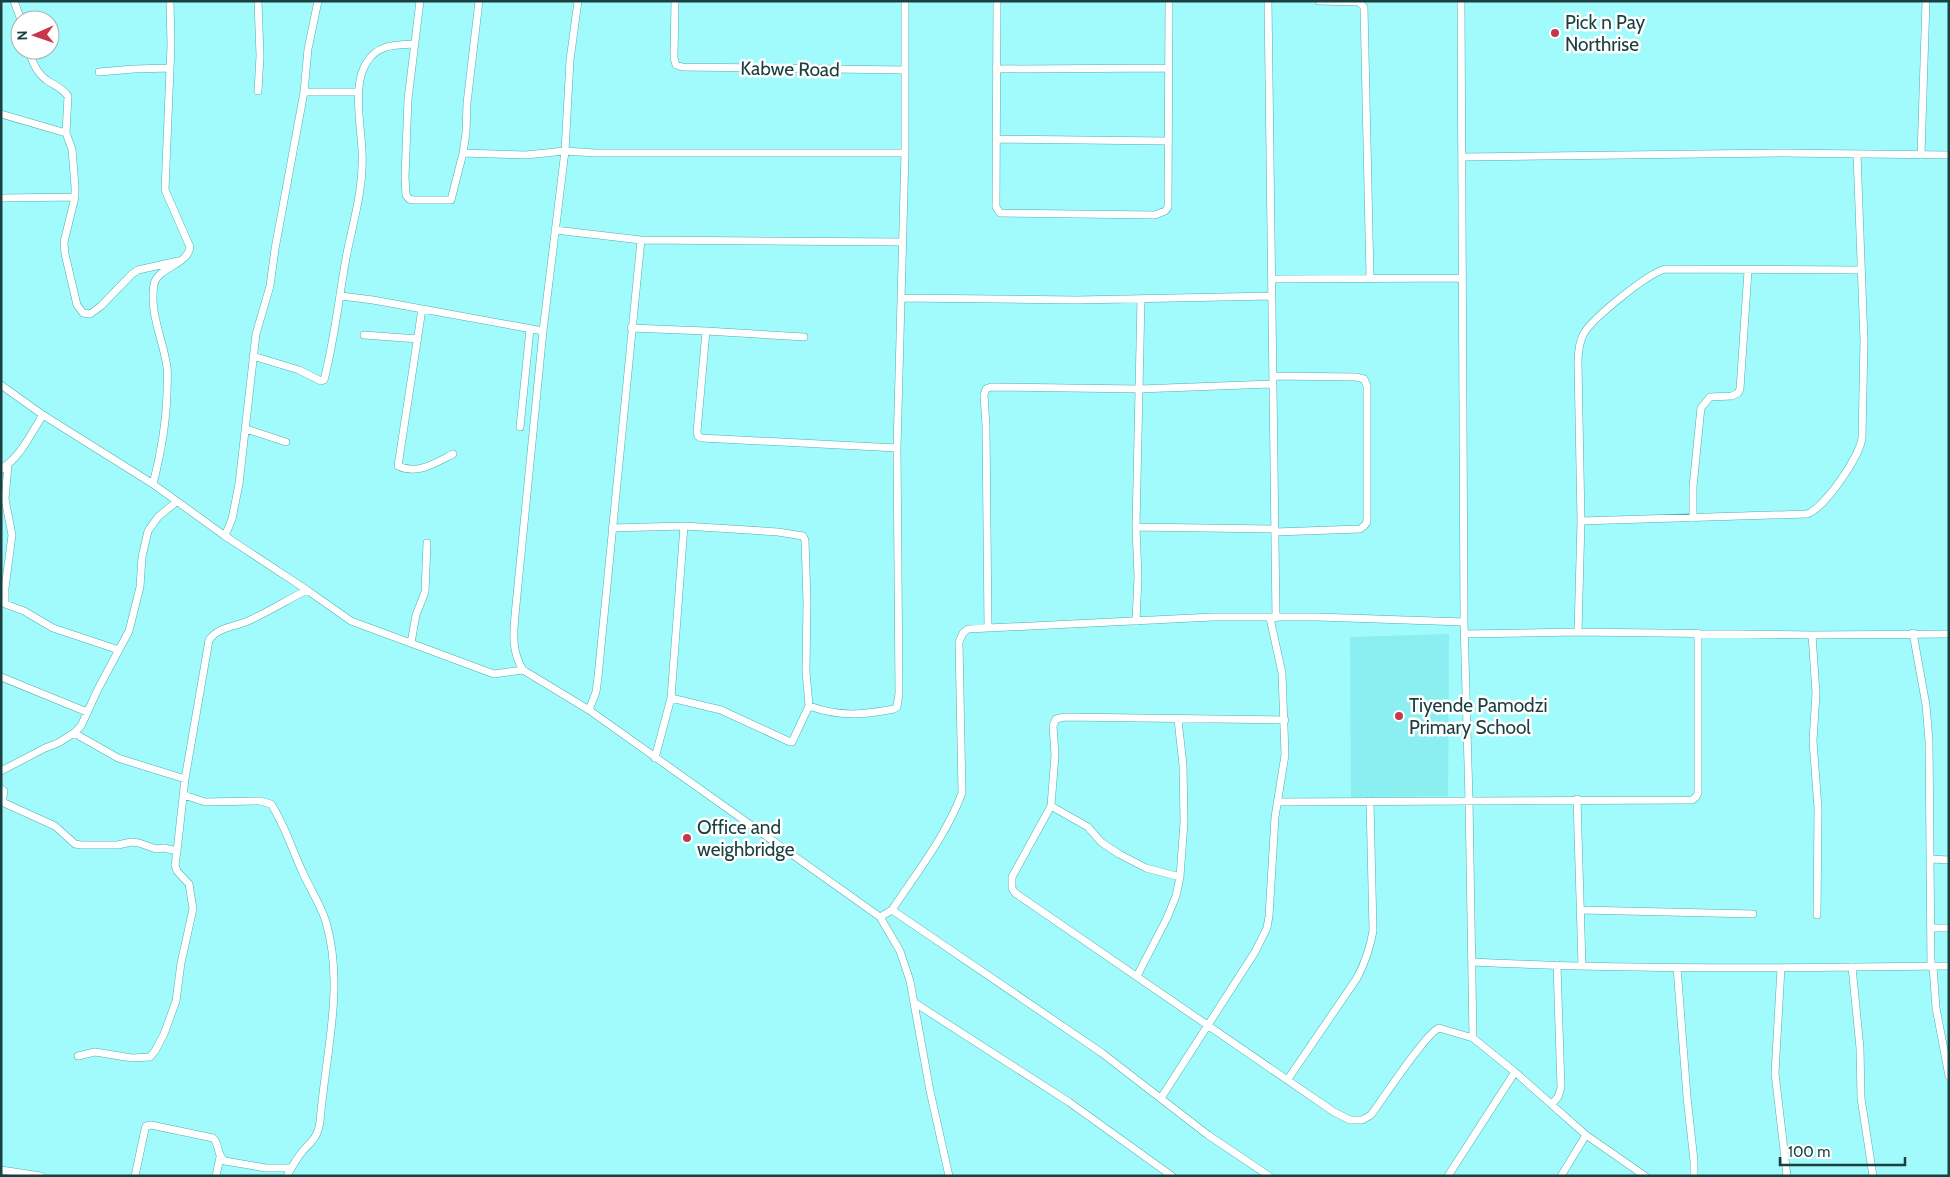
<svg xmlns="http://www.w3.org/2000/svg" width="1950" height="1177" font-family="Cabin,sans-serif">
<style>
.built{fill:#8beff1}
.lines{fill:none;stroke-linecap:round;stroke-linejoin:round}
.street-casing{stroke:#54aeaf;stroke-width:8}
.street{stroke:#fff;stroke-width:7}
.poi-dot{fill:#c7364c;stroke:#fff;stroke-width:2}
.labels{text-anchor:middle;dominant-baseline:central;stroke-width:5;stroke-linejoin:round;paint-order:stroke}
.poi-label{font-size:19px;fill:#1a4040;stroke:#fff;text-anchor:start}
.street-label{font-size:19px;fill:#1a4040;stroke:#fff}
</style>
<rect width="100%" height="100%" fill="#a1fafb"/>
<path class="built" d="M1449,634L1448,796L1351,797L1350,637Z"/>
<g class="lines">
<g class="street-casing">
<path id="street" d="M14,1L21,20
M420,1L408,99L405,177L406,195L409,199L413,200H451L463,153L466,133L467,103L479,1
M578,1L570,60L565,151L543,331L516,605C514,628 510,649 523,670L589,710L880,917L900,951L910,981L930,1091L949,1176
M675,1L674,58L676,65L682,67L904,70
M997,1L996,207L1000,213L1155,215L1165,211L1168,207L1169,1
M1268,1L1276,618
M1319,1L1359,2L1364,7L1370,278
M1461,1L1464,622L1469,800L1473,1038
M29,50C32,62 37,74 48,81C56,86 62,88 68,96L66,133L72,149L75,187V197L64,242L65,254L77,305L83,313L90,314L101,306L132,274L138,270L178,261
M996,69L1169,68
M99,72L134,69L170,68
M258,91L260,56L258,1
M304,92H358
M1,114L66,133
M998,139L1167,141
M463,153L526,155L565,151L595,153H905
M1921,155L1926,1
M1462,157L1783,153L1949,155
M1,198L75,197
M555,230L641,240L902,242
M1272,279L1461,278
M341,296L373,300L543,331
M901,298L1077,300L1272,296
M422,309L398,466C418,475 435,463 453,454
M631,328L706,331L697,432L698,436L701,438L897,448
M706,331L804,337
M364,335L418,339
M253,356L299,370L321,381L324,380C335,338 339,295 347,253C354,219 364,186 362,151C361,126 352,83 367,62C378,44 396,45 414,44
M1273,376L1356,377L1364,379L1367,386V522L1364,526L1360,529L1275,532
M1,385L43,415L153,484L225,536L307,590L351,621L494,674L523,670
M520,427L530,329
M246,429L286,442
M8,465L5,499L12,535L5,588V604L24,611L53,628L119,650
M1,469C21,457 31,433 43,415
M153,484C161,453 166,426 167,394C167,385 168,375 167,367C163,339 149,313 154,284C158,267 188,265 190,247L165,190L171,45L170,1
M1693,518V487L1700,417L1701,408L1710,397L1732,396L1738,393L1740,389L1748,271
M1581,521L1807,514C1824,509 1860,456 1862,438L1864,341L1857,154
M1136,527L1275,529
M612,528L684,526L778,532L803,536L805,540L807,602L806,671L809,706L792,742L788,741L721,710L671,698
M225,536L232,519L239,484L256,334L270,286L275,249L304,92L308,49L318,1
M1136,621L1138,577L1136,527L1141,299
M988,628L986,426L984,395L986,389L991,387L1139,389L1273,384
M1578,632L1581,521L1578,363C1578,353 1579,342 1584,333C1594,317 1647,274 1665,269L1860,270
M1913,633L1926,705L1929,741L1931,967
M1464,634L1578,632L1812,635L1949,634
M1812,635L1816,693L1813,741L1818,808L1817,915
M411,643L416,615L425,592L427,543
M1,677L87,712
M809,706C840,717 863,715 894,709L897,707L899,693L897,448L905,153V1
M589,710L596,692L598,677L641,240
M1285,720L1065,717L1056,719L1053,726L1055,755L1051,806L1012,877V888L1015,893L1334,1112L1350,1120H1362L1371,1115C1382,1100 1426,1033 1439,1028L1473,1038L1515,1072L1448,1176
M74,733L118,758L185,779
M655,758L671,698L684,526
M1,771L45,748L58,743L74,733L81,726L98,689L129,631L140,587L142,557L148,531L158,517L176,502
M1,789L4,791L2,802L55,826L75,844L81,845H118L131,842L139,843L156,849L164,848L177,851L185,779L209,640C218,627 234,627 248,621C268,612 287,600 307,590
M184,795L205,802L260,801L271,804C285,825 292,850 303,873C310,889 321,905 326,922C345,987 325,1056 320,1122C317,1139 312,1140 302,1152C296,1159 292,1167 287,1176
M1577,799L1582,966
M1277,802L1692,800L1696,797L1698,793V633
M1051,806L1088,827L1101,842L1119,854L1146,868L1180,877
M1931,859L1949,860
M892,910L1102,1053L1208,1135L1269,1176
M1581,910L1753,914
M880,917L892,910C917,872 946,836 962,793L959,642L963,633L968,629L1213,617H1318L1464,622
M1932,928H1949
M1472,962C1631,970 1790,968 1949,966
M1677,967L1687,1097L1694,1161V1176
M1852,967L1860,1048L1861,1098L1873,1176
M1933,967L1936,1008L1949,1076
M1781,968L1775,1073L1787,1176
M1137,976L1167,918L1176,896L1180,877L1184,822L1183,765L1178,720
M915,1003L1069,1102L1172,1176
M78,1056L95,1052L132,1058L150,1057L155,1051L164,1034L176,1001L181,963L193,909L189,884L177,871L175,865L177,851
M1515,1072L1586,1135L1645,1176
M1288,1079L1357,978C1365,963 1370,948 1373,931L1370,801
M1161,1098L1255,952L1267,928L1269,916L1275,817L1285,755L1282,673L1270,618
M1552,1104L1558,1097L1561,1088L1557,965
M1,1170L41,1176
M135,1176L145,1129L146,1126L151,1125L213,1138C220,1144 216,1155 225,1161L266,1168H291
M216,1176L220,1157
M1561,1176L1586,1135"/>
</g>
<use href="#street" class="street"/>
</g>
<g class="poi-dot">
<circle cx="1555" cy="33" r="5"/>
<circle cx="1399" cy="716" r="5"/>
<circle cx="687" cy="838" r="5"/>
</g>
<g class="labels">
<g class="poi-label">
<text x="1565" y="22">Pick n Pay<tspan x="1565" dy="22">Northrise</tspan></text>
<text x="1409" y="705">Tiyende Pamodzi<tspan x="1409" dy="22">Primary School</tspan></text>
<text x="697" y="827">Office and<tspan x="697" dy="22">weighbridge</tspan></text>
</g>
<g class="street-label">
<text transform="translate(790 69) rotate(1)">Kabwe Road</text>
</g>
</g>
<rect width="1950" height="1177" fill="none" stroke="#1a4040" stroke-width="5"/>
<g transform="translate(35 35) rotate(268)"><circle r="24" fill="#ffffff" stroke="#a3b3b3"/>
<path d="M0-4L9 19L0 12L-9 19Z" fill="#c7364c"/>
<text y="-8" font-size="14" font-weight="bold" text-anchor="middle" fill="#1a4040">N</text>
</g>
<path d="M1780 1157v8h125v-8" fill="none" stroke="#1a4040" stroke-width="2.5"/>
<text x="1788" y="1157" font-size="15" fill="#1a4040" stroke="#ffffff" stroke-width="4" paint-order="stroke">100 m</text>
</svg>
